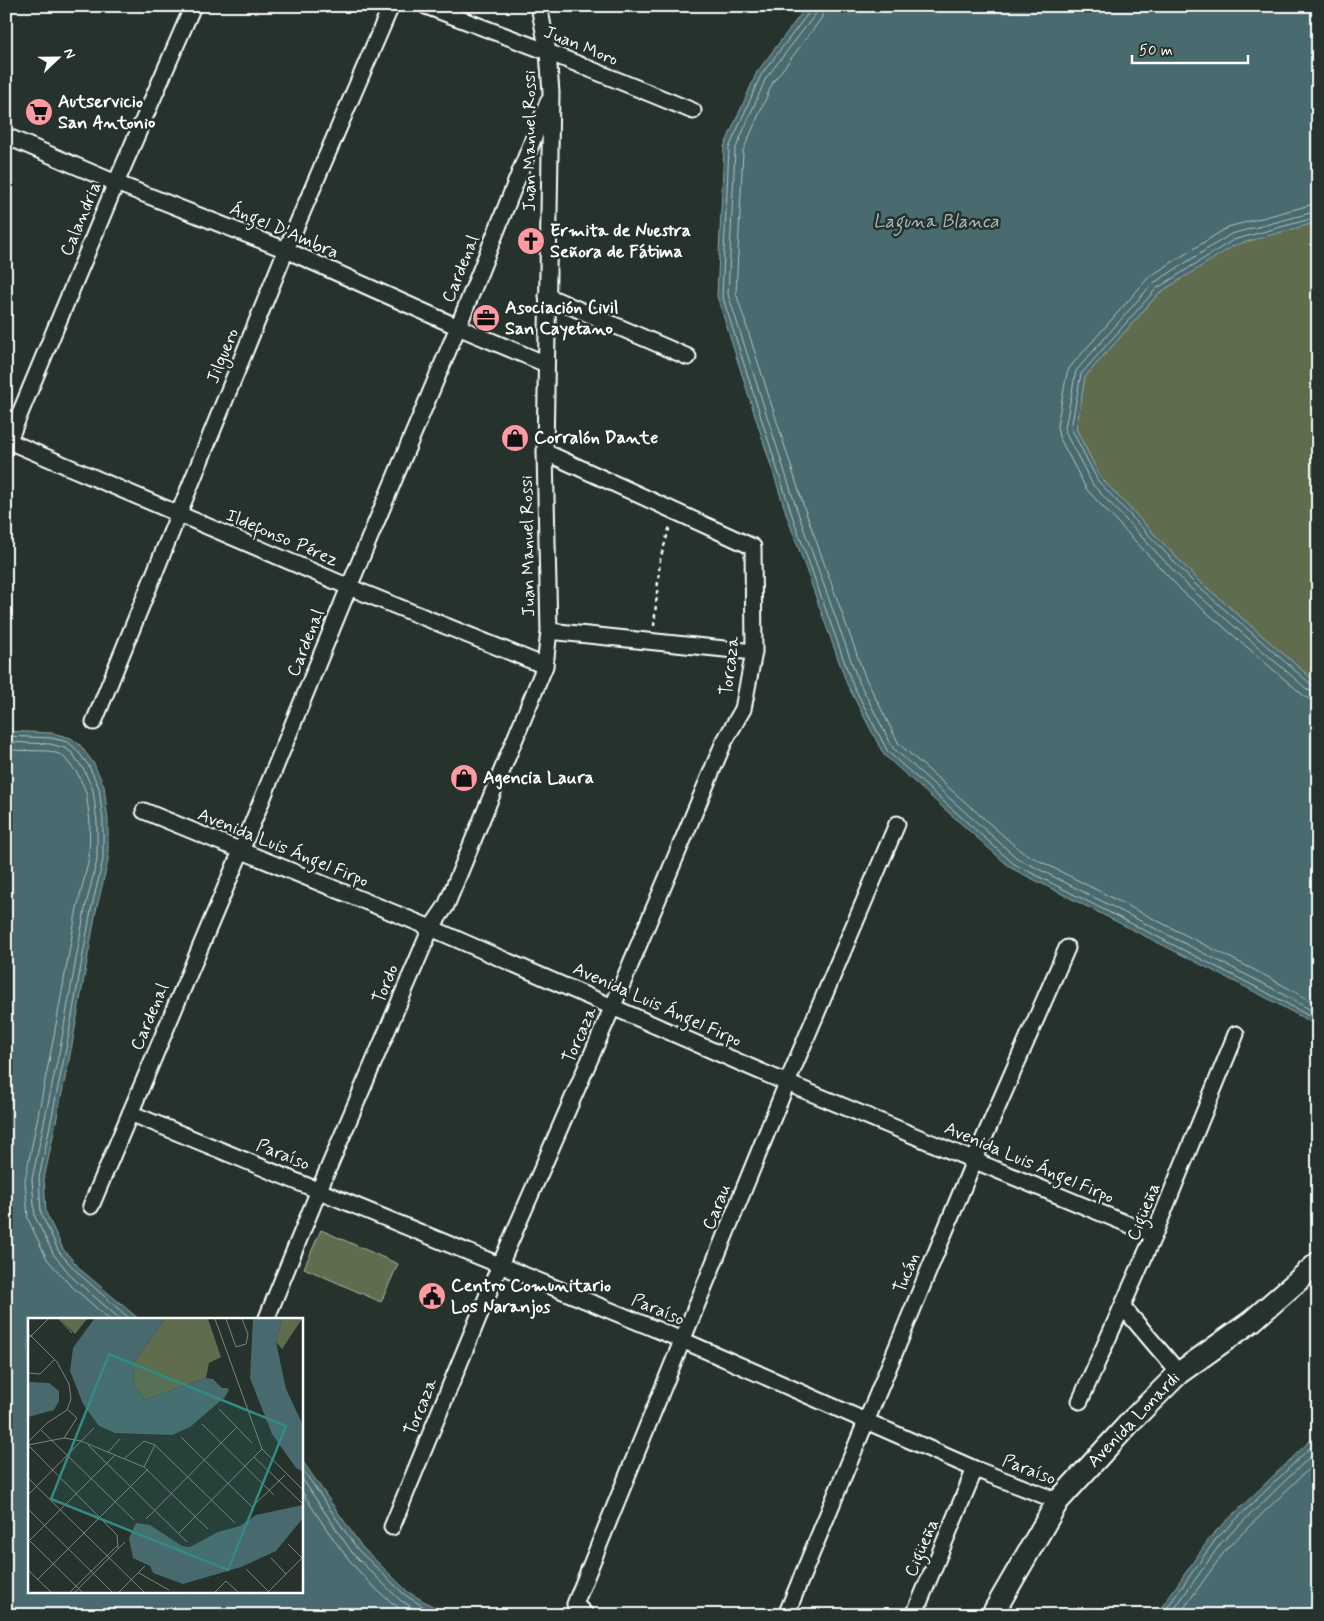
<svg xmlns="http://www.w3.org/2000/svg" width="1324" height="1621" font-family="Mynerve,sans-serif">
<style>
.green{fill:#5f6c4e;stroke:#afb6a6}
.water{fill:#486a6e;stroke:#91a6a8}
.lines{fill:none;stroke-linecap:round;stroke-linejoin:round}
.shore{stroke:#b6c3c5;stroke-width:1}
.street-casing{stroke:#fff;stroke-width:19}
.secondary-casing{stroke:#fff;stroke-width:25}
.path{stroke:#fff;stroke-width:2.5;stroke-dasharray:4 4;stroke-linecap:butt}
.street{stroke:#26332d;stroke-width:15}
.secondary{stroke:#26332d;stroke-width:21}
.labels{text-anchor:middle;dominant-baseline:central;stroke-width:5;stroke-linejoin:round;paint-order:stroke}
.street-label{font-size:18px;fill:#fff;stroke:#26332d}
.poi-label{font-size:18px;font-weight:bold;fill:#fff;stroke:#26332d;text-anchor:start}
.water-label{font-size:19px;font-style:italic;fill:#adbcbe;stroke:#26332d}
.inset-road{fill:none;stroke:#7d8581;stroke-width:1}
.view{fill:#338b84;fill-opacity:0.15;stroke:#338b84;stroke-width:2.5}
.inset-edge{fill:none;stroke:#fff;stroke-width:2.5}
</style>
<rect width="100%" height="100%" fill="#26332d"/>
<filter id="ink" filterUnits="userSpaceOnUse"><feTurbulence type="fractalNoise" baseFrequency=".02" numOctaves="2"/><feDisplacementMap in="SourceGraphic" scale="10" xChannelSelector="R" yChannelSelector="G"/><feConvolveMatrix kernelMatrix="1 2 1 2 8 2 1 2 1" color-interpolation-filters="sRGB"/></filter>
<g filter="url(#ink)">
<path class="green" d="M1318,222V684L1198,580L1101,478L1076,429L1085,377L1159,293L1235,244Z
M321,1230L398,1264L381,1302L304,1268Z"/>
<path class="water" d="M807,6H1318V222L1235,245L1159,293L1085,377L1076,429L1101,478L1198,580L1318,684V1026L1261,995L1011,868L884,755L847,684L787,516L717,296L724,147L757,72Z
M6,731L52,733L71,738L80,745L94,764L104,786L108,821V861L96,911L72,1045L44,1179L46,1213L63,1249L81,1270L140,1320H29V1592H301V1459L362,1547L408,1592L448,1615H6Z
M1318,1433V1615H1156L1212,1535Z"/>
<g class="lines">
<path class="shore" d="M811,6L810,11L761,75L729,148L722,295L792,515L852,683L888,752L1014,864L1264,991L1318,1021
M817,6L815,15L766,78L735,150L728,294L798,513L858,680L893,748L1017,858L1266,985L1318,1014
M825,6L821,19L773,82L743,151L736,293L805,510L865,677L899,744L1022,852L1270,978L1318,1005
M1318,203L1228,227L1149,277L1070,367L1067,373L1057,426L1059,437L1087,490L1184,593L1304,696L1311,700H1318
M1318,211L1231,234L1152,284L1076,371L1065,428L1066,434L1093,485L1190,588L1308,690L1318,693
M1318,217L1233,240L1156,289L1081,374L1071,428L1098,481L1195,584L1312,685L1318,686
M6,736L51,738L68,742L76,749L89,766L99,788L103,821V860L91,910L67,1044L39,1178L41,1213L59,1252L78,1273L131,1320
M6,742L50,744L65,748L72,753L84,770L93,790L97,822V860L85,909L61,1043L32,1179L35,1217L54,1255L73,1278L121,1320
M6,750L49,751L62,755L78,774L86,792L90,822L89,859L77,908L53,1041L25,1180L28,1219L47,1259L68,1283L110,1320
M301,1467L358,1550L405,1595L437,1615
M301,1477L353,1554L400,1600L425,1615
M301,1490C331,1537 362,1586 410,1615
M1162,1615L1216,1539L1318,1440
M1170,1615L1221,1543L1318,1449
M1179,1615L1227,1548L1318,1460"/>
<g class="street-casing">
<path id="street" d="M426,6L548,52L693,111
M6,136L116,183L286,250L458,327L546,364
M547,296L688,357
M6,440L349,587L545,666
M6,447L116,183L193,6
M549,631L754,652
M94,722L286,250L391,6
M144,811L431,928L787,1083L1154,1235
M130,1113L682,1340L975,1469L1058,1501
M91,1206L241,851L349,587L458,327L548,102
M1123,1307L1179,1373
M266,1320L319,1190L431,928L446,906L545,666L549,631L545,452L551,93L548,52L539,6
M1080,1401L1154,1235L1236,1034
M392,1527L500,1265L613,1006L724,742L743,709L754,652L753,547L545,452
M586,1615L575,1604L787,1083L897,824
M786,1615L974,1161L1067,948
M914,1615L975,1469"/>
</g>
<g class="secondary-casing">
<path id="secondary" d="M992,1615L1058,1501L1134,1418L1179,1373L1252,1321L1318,1263"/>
</g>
<path class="path" d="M654,626L660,560L670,526"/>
<use href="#street" class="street"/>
<use href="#secondary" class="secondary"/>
</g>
</g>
<defs>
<g id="supermarket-disc" transform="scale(1.4375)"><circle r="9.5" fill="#ff9aa2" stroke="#26332d"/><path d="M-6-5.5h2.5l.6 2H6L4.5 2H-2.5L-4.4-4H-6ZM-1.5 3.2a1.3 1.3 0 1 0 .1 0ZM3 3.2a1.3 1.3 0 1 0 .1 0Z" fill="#111"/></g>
<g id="church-disc" transform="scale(1.4375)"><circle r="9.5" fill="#ff9aa2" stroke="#26332d"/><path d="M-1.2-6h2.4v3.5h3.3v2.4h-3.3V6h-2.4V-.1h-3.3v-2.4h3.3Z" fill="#111"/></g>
<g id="office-disc" transform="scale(1.4375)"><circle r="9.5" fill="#ff9aa2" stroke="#26332d"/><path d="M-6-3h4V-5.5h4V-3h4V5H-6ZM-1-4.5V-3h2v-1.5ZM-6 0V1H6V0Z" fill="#111"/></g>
<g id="shop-disc" transform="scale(1.4375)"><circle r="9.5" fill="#ff9aa2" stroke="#26332d"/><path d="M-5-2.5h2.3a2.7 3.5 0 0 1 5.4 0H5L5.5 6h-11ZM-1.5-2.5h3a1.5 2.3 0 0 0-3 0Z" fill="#111"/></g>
<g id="civic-disc" transform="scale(1.4375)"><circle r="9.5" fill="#ff9aa2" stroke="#26332d"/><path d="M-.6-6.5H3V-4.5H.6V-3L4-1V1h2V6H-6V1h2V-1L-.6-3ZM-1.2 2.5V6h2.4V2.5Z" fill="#111"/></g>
</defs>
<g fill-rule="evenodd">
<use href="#supermarket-disc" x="39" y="112"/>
<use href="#church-disc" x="531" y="241"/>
<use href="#office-disc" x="486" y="318"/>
<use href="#shop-disc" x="515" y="438"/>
<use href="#shop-disc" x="464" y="778"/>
<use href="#civic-disc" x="432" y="1296"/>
</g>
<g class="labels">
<g class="street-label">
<text transform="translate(581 46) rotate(22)">Juan Moro</text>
<text transform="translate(530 141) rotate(-90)">Juan Manuel Rossi</text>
<text transform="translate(81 219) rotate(-67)">Calandria</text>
<text transform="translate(284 231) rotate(23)">Ángel D'Ambra</text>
<text transform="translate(461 269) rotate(-68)">Cardenal</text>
<text transform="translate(223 356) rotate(-68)">Jilguero</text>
<text transform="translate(282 538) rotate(23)">Ildefonso Pérez</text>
<text transform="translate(528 546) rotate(-91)">Juan Manuel Rossi</text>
<text transform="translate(306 643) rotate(-68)">Cardenal</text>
<text transform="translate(730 666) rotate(-83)">Torcaza</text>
<text transform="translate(283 848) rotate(22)">Avenida Luis Ángel Firpo</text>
<text transform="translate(386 984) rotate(-67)">Tordo</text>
<text transform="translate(657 1005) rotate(24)">Avenida Luis Ángel Firpo</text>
<text transform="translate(150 1017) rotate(-67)">Cardenal</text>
<text transform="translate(580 1035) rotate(-66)">Torcaza</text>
<text transform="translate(283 1155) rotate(22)">Paraíso</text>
<text transform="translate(1029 1163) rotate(23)">Avenida Luis Ángel Firpo</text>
<text transform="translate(717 1207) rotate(-68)">Carau</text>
<text transform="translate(1144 1212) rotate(-68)">Cigüeña</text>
<text transform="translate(907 1273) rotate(-68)">Tucán</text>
<text transform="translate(658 1310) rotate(23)">Paraíso</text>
<text transform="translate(421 1407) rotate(-68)">Torcaza</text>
<text transform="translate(1134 1420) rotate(-46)">Avenida Lonardi</text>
<text transform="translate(1029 1470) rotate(21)">Paraíso</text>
<text transform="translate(922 1548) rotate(-67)">Cigüeña</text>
</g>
<g class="poi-label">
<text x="58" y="102">Autservicio<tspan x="58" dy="21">San Antonio</tspan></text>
<text x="550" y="231">Ermita de Nuestra<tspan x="550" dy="21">Señora de Fátima</tspan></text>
<text x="505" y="308">Asociación Civil<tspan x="505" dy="21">San Cayetano</tspan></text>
<text x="534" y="438">Corralón Dante</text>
<text x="483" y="778">Agencia Laura</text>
<text x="451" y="1286">Centro Comunitario<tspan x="451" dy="21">Los Naranjos</tspan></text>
</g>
<g class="water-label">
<text x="936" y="221">Laguna Blanca</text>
</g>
</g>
<g transform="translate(28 1318)">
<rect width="275" height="275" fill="#26332d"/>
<path d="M32,1H59L47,16ZM137,1H180L193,39L181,45L178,60L117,82L106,67L105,46ZM254,1H274L254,31L248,24Z" fill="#5f6c4e"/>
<path d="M66,1H137L105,46L106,67L117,82L178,60L185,61L194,70H199L201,72L197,79L162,109L144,117L87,115L71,108L55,86L42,53L45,30ZM225,1H254L248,24L258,71L275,107V154L268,150L244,116L222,60ZM0,64L21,65L31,73V83L26,92L0,99ZM275,187V200L248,233L213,249L155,266L125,255L122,248L105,240L101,220L108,205L122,207L154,228L162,229L190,214L212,208L228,197Z" fill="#486a6e"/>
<path class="inset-road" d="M31,1L44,15M187,1L234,131L275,172M198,1L208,29L218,26L220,16L214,1M0,15L29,44L41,66L43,81L39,92L19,105L0,124M0,21L20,1M0,55L12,56L27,41M191,91L224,125M174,106L246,177M13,112L106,202M153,119L224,189L257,157M36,120L49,100L40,92M0,127L36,120L53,123L116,149L180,211M0,127L89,217L90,230M60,127L159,224M80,134L92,121M226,139L274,185M96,141L116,123L127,127L207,205M116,149L127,127M0,160L116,274M0,177L66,110M0,191L84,274M118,201L209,109M150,216L234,131M1,222L54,274M0,224L87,137M260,226L274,240M243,240L258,256M218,251L241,274M0,252L23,274M111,255L141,272M9,262L120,151M42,274L89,228M47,274L97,224M91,274L117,248M187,274L198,263L210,274M240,274L275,239"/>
<path class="view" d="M81,36L258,108L200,252L23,181Z"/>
<rect width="275" height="275" class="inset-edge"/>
</g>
<rect width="1324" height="1621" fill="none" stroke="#26332d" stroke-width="25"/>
<rect x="12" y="12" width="1299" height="1596" fill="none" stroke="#fff" stroke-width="2" filter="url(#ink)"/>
<g transform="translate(58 58) rotate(68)" stroke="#26332d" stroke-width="4" paint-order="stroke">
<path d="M0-4L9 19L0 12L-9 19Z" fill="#ffffff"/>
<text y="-8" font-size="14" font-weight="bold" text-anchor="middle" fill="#ffffff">N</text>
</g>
<path d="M1132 55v8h116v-8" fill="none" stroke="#ffffff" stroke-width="2.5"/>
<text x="1139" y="55" font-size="15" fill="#ffffff" stroke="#26332d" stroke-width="4" paint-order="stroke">50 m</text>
</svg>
